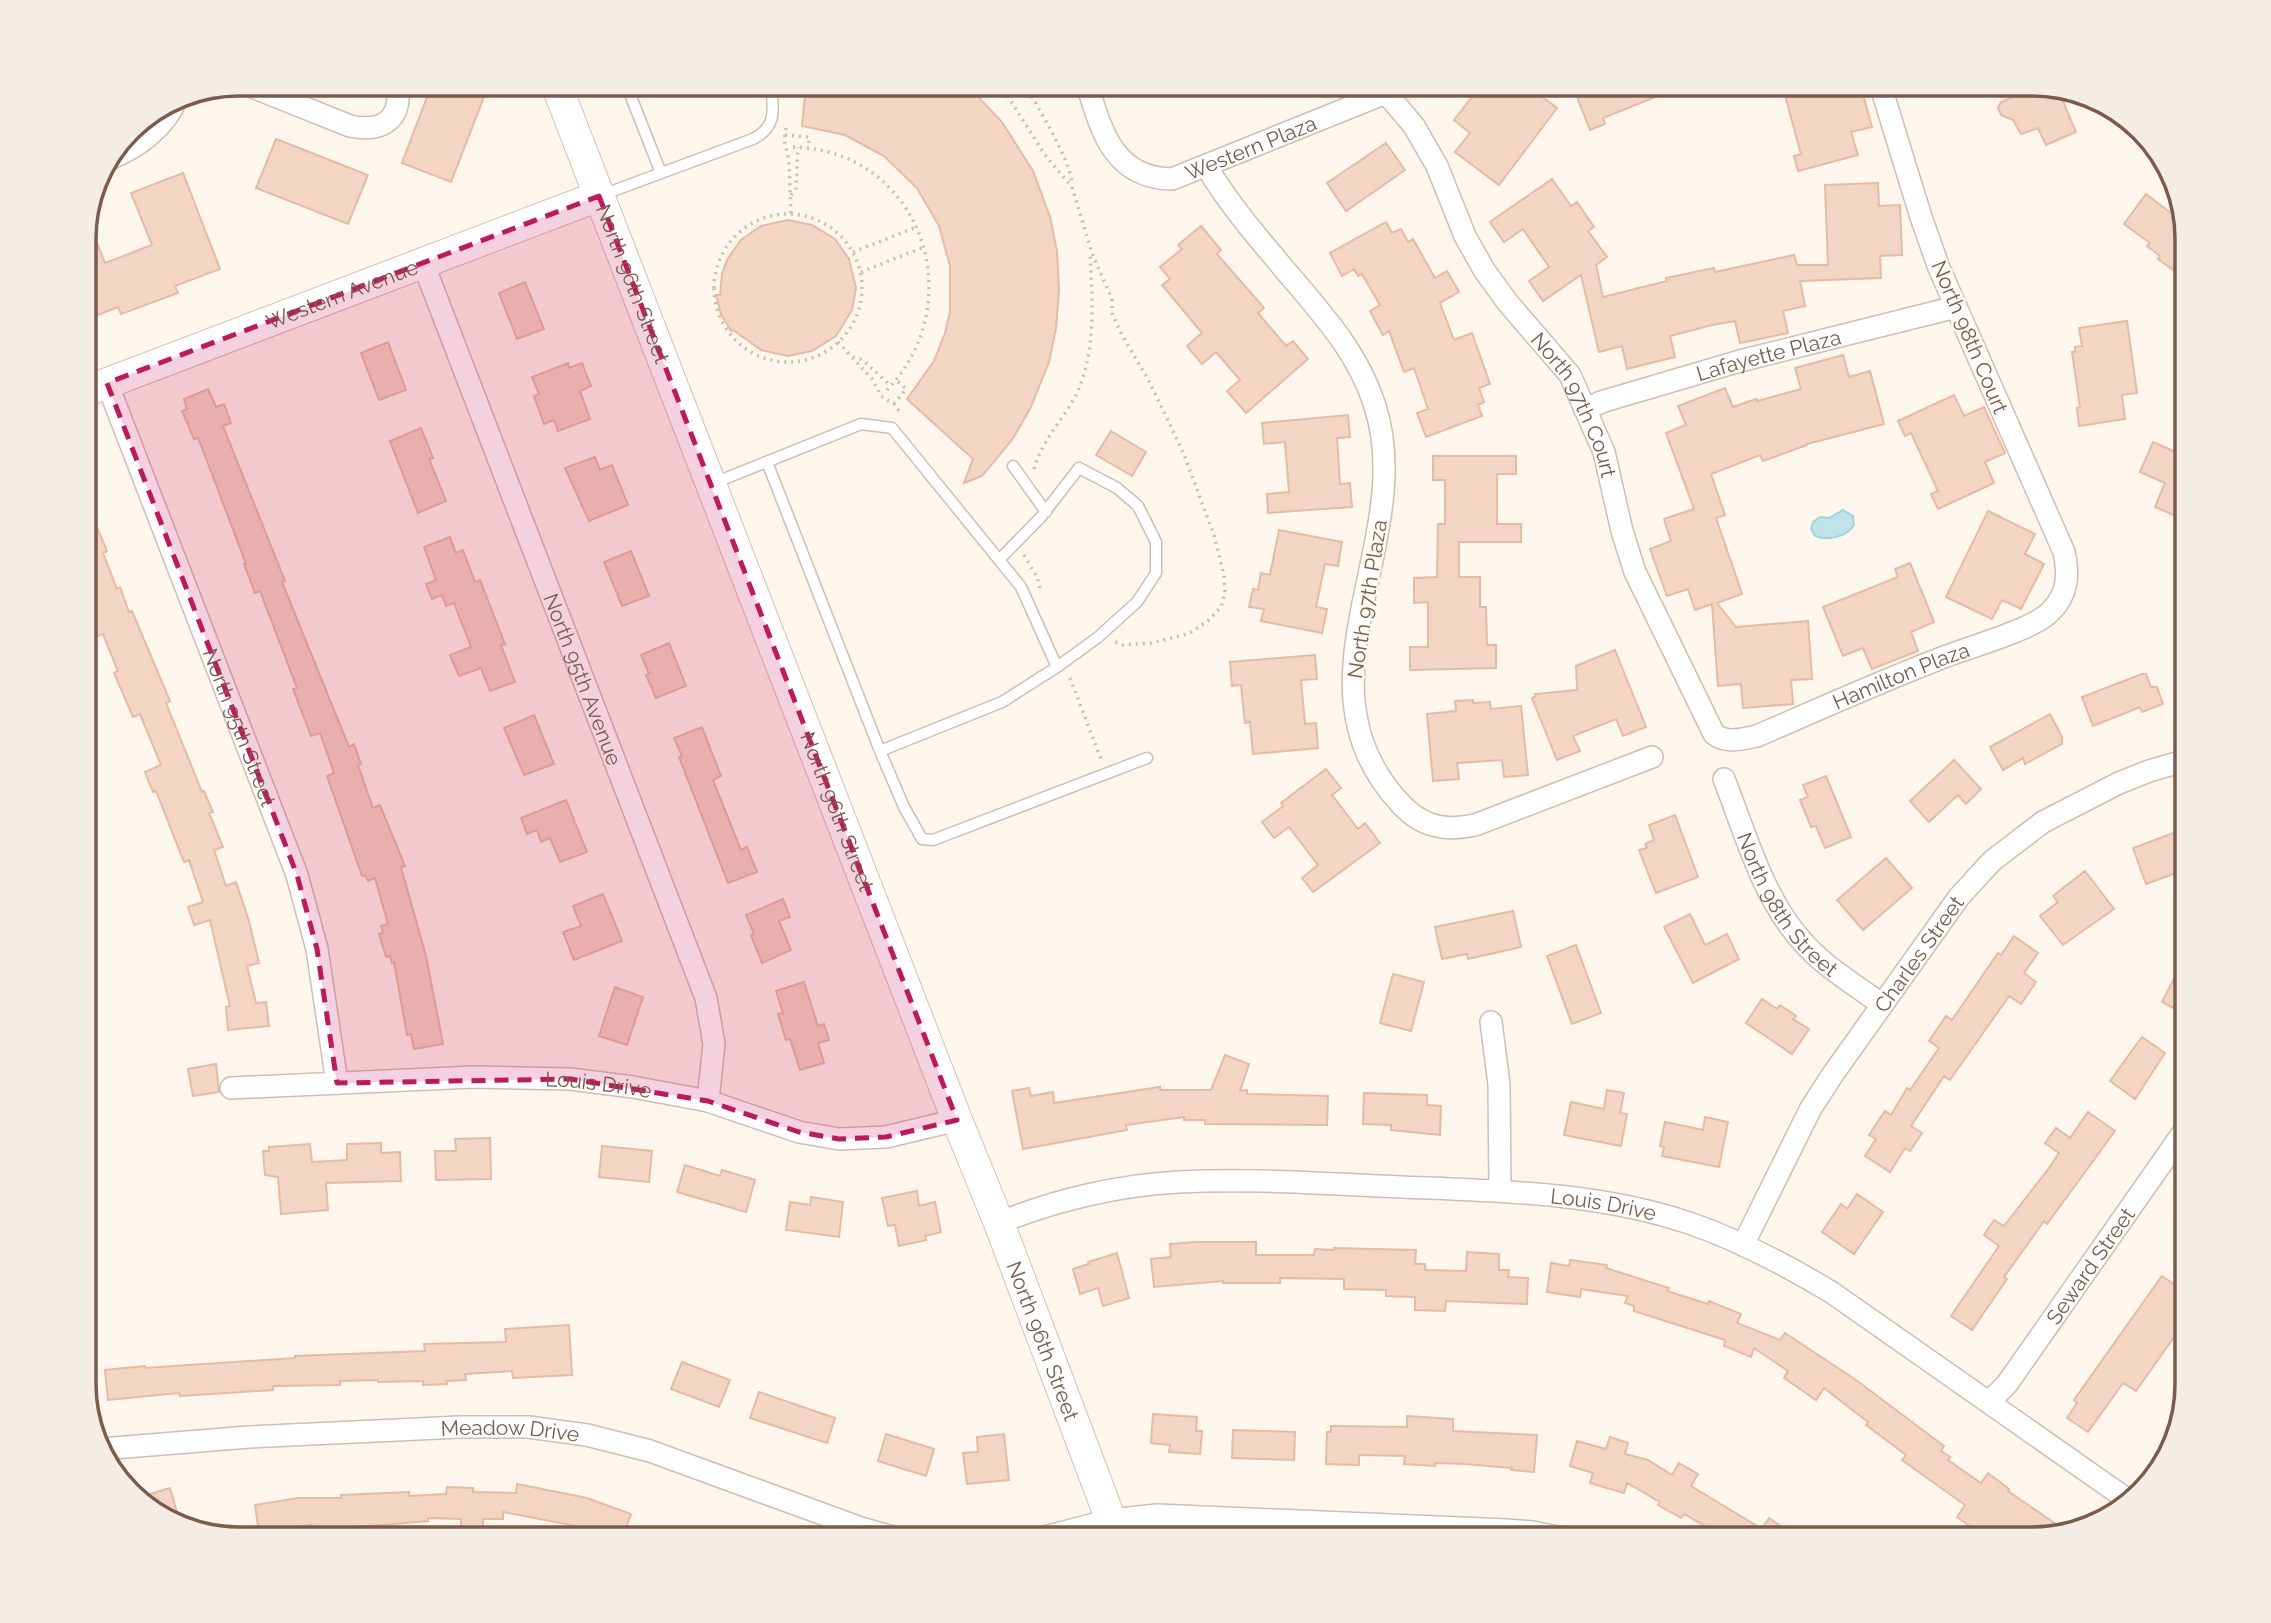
<svg xmlns="http://www.w3.org/2000/svg" width="2271" height="1623" font-family="Raleway,sans-serif">
<style>
.water{fill:#bfe3e8;stroke:#a5d3da;stroke-width:2}
.building{fill:#f3d5c3;stroke:#e6bba3;stroke-width:2}
.lines{fill:none;stroke-linecap:round;stroke-linejoin:round}
.lane-casing{stroke:#d1beb0;stroke-width:13}
.street-casing{stroke:#d1beb0;stroke-width:24}
.secondary-casing{stroke:#d6c0b0;stroke-width:32}
.path{stroke:#d9b8a5;stroke-width:3.5;stroke-dasharray:2 5;stroke-linecap:butt}
.lane{stroke:#fff;stroke-width:10}
.street{stroke:#fff;stroke-width:21}
.secondary{stroke:#fff;stroke-width:30}
.marked{fill:#c2185b;fill-opacity:0.2;stroke:#c2185b;stroke-width:5;stroke-dasharray:14 9;stroke-linejoin:round}
.labels{text-anchor:middle;dominant-baseline:central;stroke-width:5;stroke-linejoin:round;paint-order:stroke}
.street-label{font-size:21px;fill:#7a5c4d;stroke:#fffaf3}
.rim{fill:none;stroke:#7a5c4d;stroke-width:3.5}
</style>
<rect width="100%" height="100%" fill="#fdf6ec"/>
<path class="water" d="M1843,510L1853,516L1854,525C1846,537 1829,541 1815,536L1811,529L1813,522L1820,517L1829,518Z"/>
<path class="building" d="M432,84H489L451,182L402,163Z
M806,84H966L1002,122L1033,171L1050,217L1057,251L1059,290L1056,328L1049,362L1030,409L1012,440L982,476L964,483L973,459L907,399L934,361L945,333L950,312V266L939,226L917,188L884,156L845,135L802,126Z
M1482,84H1489L1502,94L1510,84H1525L1557,108L1499,185L1455,152L1470,133L1454,120Z
M1572,84H1685V85L1603,118L1605,124L1590,130Z
M1782,84H1822L1823,89L1841,84H1860L1872,127L1851,132L1858,155L1798,171L1794,156L1801,154Z
M2023,84H2032L2060,94L2076,132L2046,145L2038,128L2021,134L2013,120L2001,115L1998,108L2001,102L2026,91Z
M276,139L368,175L348,224L256,188Z
M1386,143L1405,170L1346,211L1327,183Z
M183,173L220,269L175,286L178,293L121,314L118,307L98,315L84,279V229L87,218L105,263L152,245L131,193Z
M1552,179L1571,206L1577,202L1594,227L1588,231L1607,257L1596,265L1603,297L1667,281L1666,278L1714,268L1715,272L1794,255L1797,265H1828L1825,185L1878,183L1879,206L1900,205L1902,255L1880,256L1881,278L1800,281L1805,306L1783,311L1788,333L1740,343L1735,321L1712,325L1670,336L1675,357L1627,369L1622,346L1599,352L1581,275L1543,301L1529,281L1549,267L1523,229L1504,242L1490,222Z
M2146,194L2183,222L2187,239V265L2180,275L2158,259L2160,256L2147,246L2150,243L2124,224Z
M788,220L812,225L835,239L849,259L856,288L852,310L836,336L812,351L788,356L761,350L733,330L731,331L721,314L716,295H720L722,274L727,260L741,240L761,226Z
M1386,222L1392,233L1401,229L1408,242L1413,239L1435,278L1447,271L1459,292L1440,303L1454,340L1472,333L1490,384L1479,388L1484,402L1478,405L1482,416L1426,437L1417,413L1428,409L1414,368L1404,372L1389,331L1383,335L1370,311L1380,305L1362,274L1358,276L1354,269L1342,276L1330,253Z
M1201,226L1221,250L1217,254L1264,308L1258,313L1286,346L1293,341L1308,359L1246,413L1227,391L1240,380L1216,352L1202,364L1187,346L1202,333L1162,285L1170,279L1160,267L1182,249L1178,245Z
M525,282L544,329L517,339L499,293Z
M2127,321L2137,393L2122,395L2125,419L2079,426L2077,408L2080,407L2072,352H2075V347L2082,346L2079,328Z
M388,342L406,390L379,400L361,353Z
M1843,355L1849,377L1870,371L1884,424L1807,444V445L1763,461L1760,455L1711,474L1725,515L1716,518L1742,594L1717,603L1736,627L1808,621L1812,679L1791,680L1793,704L1743,708L1741,684L1718,686L1712,604L1695,610L1688,589L1667,596L1650,549L1671,541L1664,519L1694,509L1666,433L1686,425L1678,406L1725,388L1733,407L1756,399L1757,401L1801,389L1795,368Z
M568,363L569,368L582,363L591,386L580,391L590,419L558,431L554,420L544,424L534,396L539,394L532,377Z
M208,389L216,407L224,404L231,423L223,426L285,581L282,582L349,747L354,744L361,764L358,765L373,808L380,805L405,866L401,867L426,956L443,1044L414,1049L411,1034L407,1035L394,962L392,963L390,956L386,957L379,934L383,933L381,926L388,924L375,878L368,881L365,875L362,876L327,776L334,773L320,733L311,736L293,689L297,688L260,591L255,593L244,564H246L204,453L198,438L194,439L182,411L187,409L184,399Z
M1954,395L1964,416L1984,407L2005,453L1985,462L1994,483L1938,509L1931,494L1938,491L1911,433L1905,436L1898,421Z
M1348,415L1350,437L1337,438L1340,484L1350,483L1352,507L1268,513L1267,494L1289,492L1285,442L1264,444L1262,423Z
M421,428L433,458L429,459L446,501L418,513L390,441Z
M1111,431L1146,452L1132,476L1096,455Z
M2153,442L2187,457V510L2183,519L2155,507L2165,483L2140,472Z
M1433,456H1516V474H1497V524H1521V542H1459V577H1480V607H1486L1487,645H1496V668L1410,670V647H1428V602L1414,603V578L1437,577L1438,524H1445V480H1433Z
M595,457L600,470L612,465L628,505L589,521L565,468Z
M84,496L107,551L103,553L117,589L120,587L129,612L132,611L170,701L166,703L202,792L204,791L213,812L209,813L223,847L214,850L226,886L236,882L249,921L259,963L247,966L256,1003L266,1002L269,1026L228,1030L226,1007L230,1006L210,920L194,925L188,907L203,902L189,860L184,862L156,791L153,792L145,772L161,765L140,714L133,717L114,673L118,671L103,634L91,639L85,622L97,618L84,586Z
M1988,511L2035,534L2025,554L2044,564L2021,609L2002,600L1992,619L1946,597Z
M1279,530L1342,542L1338,566L1325,564L1316,607L1327,609L1322,633L1261,621L1264,609L1249,607L1253,589L1258,590L1261,573L1270,575Z
M450,537L456,553L463,550L475,582L480,580L505,644L501,645L515,682L490,691L481,668L459,676L450,655L471,647L454,603L446,606L442,595L432,599L426,584L436,580L424,547Z
M631,551L649,596L622,606L604,562Z
M1910,563L1934,622L1911,632L1918,651L1872,669L1863,648L1843,656L1823,607L1898,577L1895,569Z
M669,643L686,686L656,698L646,675L649,674L641,655Z
M1615,650L1646,727L1623,736L1616,719L1573,736L1580,751L1557,760L1532,698L1536,696L1535,694L1577,690L1576,666Z
M1315,655L1317,679L1301,680L1305,724L1316,723L1318,748L1253,754L1250,722L1245,723L1241,685L1232,686L1230,662Z
M2142,674H2146L2151,687H2157L2163,704L2142,712L2140,707L2093,726L2082,697Z
M1473,700V703L1490,702L1491,709L1521,706L1528,775L1504,777L1502,760L1457,763L1459,779L1433,781L1427,714L1456,711L1455,701Z
M2050,714L2062,737V744L2025,764L2023,758L2003,770L1990,747Z
M534,715L554,764L524,775L504,728Z
M702,727L721,776L713,780L741,850L747,847L757,872L728,883L679,757L682,756L674,738Z
M1954,760L1981,789L1966,804L1958,795L1929,822L1910,801Z
M1326,769L1341,788L1332,795L1358,829L1365,823L1380,843L1313,892L1302,878L1318,865L1289,827L1274,838L1262,822L1283,806L1281,803Z
M1826,776L1851,837L1825,848L1816,826L1811,827L1800,800L1808,797L1803,785Z
M566,800L587,852L560,862L550,838L541,842L537,830L527,834L521,818Z
M1675,815L1698,877L1656,893L1639,850L1647,848L1645,844L1654,840L1649,825Z
M2187,828V869L2146,884L2133,848Z
M1886,858L1912,888L1863,930L1837,900Z
M2085,871L2114,909L2063,945L2040,916L2058,902L2053,896Z
M603,894L622,941L574,960L563,932L581,926L573,906Z
M783,899L790,917L779,921L791,950L762,963L751,935L754,934L746,915Z
M1513,911L1521,947L1468,959L1467,954L1442,959L1435,927Z
M1690,914L1705,945L1727,934L1739,959L1693,983L1664,927Z
M2014,936L2038,953L2024,973L2036,982L2021,1004L2009,996L1950,1080L1944,1076L1911,1126L1922,1133L1910,1151L1905,1148L1890,1172L1865,1156L1876,1139L1869,1135L1885,1111L1891,1115L1907,1088L1910,1090L1939,1048L1929,1041L1946,1016L1952,1020L1998,953L2001,955Z
M1576,945L1601,1013L1572,1024L1547,956Z
M2187,953V1015L2162,1002Z
M1393,974L1424,982L1411,1031L1380,1023Z
M804,982L818,1026L824,1024L829,1040L818,1043L824,1063L800,1070L790,1039L786,1040L778,1014L783,1013L776,991Z
M615,987L643,997L627,1045L599,1036Z
M1762,999L1777,1009L1780,1005L1796,1016L1793,1019L1809,1029L1792,1054L1746,1023Z
M2142,1037L2165,1053L2135,1099L2110,1081Z
M1225,1055L1249,1064L1240,1091L1247,1090V1094L1328,1096L1327,1125L1205,1124V1120H1184V1117L1126,1125L1127,1130L1023,1149L1012,1091L1029,1088L1031,1096L1053,1092L1054,1103L1160,1087V1090H1211Z
M216,1064L219,1092L193,1096L188,1069Z
M1607,1090L1624,1093L1620,1113L1627,1114L1621,1146L1564,1135L1571,1102L1604,1109Z
M1364,1093L1427,1095V1105L1441,1106L1440,1135L1391,1130V1125L1363,1124Z
M2088,1112L2115,1131L2047,1224L2044,1221L2004,1277L2007,1279L1972,1330L1951,1316L1999,1246L1984,1235L1994,1220L2004,1226L2049,1168L2059,1153L2045,1143L2056,1128L2070,1138Z
M1705,1117L1728,1122L1719,1167L1662,1156L1664,1147L1660,1146L1665,1122L1703,1130Z
M490,1138L491,1179L436,1180L435,1151H456L455,1139Z
M381,1143V1153L400,1152L401,1181L326,1183L328,1210L281,1214L278,1177L265,1175L263,1151H269V1147L310,1144L312,1162L347,1160V1144Z
M602,1146L652,1151L649,1182L599,1177Z
M685,1165L720,1176L722,1170L755,1180L746,1212L677,1192Z
M917,1191L919,1206L935,1202L941,1232L925,1236L926,1240L899,1246L895,1225L888,1226L882,1198Z
M1857,1194L1883,1212L1854,1254L1822,1232L1841,1204L1847,1209Z
M811,1197L843,1202L839,1237L786,1230L790,1202L810,1205Z
M1196,1242H1256V1255H1314L1315,1249L1334,1250V1248L1416,1250L1415,1264H1425V1270L1466,1271L1467,1252L1499,1254V1270H1509L1508,1277L1528,1278L1527,1304L1446,1301L1445,1311L1415,1310V1297L1386,1296V1290L1344,1289V1279L1280,1278V1283H1223V1281L1154,1287L1151,1259L1171,1257L1170,1244Z
M1117,1253L1129,1298L1103,1306L1098,1288L1080,1294L1073,1269L1089,1264L1088,1262Z
M1570,1260L1607,1265L1606,1268L1669,1288L1667,1291L1708,1304L1709,1301L1741,1314L1737,1323L1780,1340L1785,1333L1856,1380L1944,1446L1941,1451L1950,1457L1948,1460L1981,1483L1988,1473L2009,1489L2008,1491L2066,1531L2032,1539H1988L1957,1517L1965,1505L1902,1460L1906,1455L1866,1425L1868,1422L1824,1388L1816,1400L1784,1378L1788,1371L1754,1348L1751,1357L1724,1346L1725,1340L1634,1311V1306L1625,1303L1628,1296L1581,1289L1580,1297L1547,1292L1551,1263L1569,1266Z
M2162,1276L2187,1293V1335L2179,1330L2136,1391L2123,1383L2088,1432L2067,1418L2077,1403L2074,1400Z
M569,1325L572,1375L513,1378L512,1371L465,1374L466,1380L447,1381V1384L423,1385V1381L378,1382V1380L340,1381V1385L273,1386V1390L180,1396L179,1393L108,1400L105,1370L145,1366V1368L295,1358V1356L425,1351L424,1344L506,1342L505,1329Z
M682,1362L730,1380L719,1407L671,1389Z
M759,1392L835,1418L827,1443L750,1418Z
M1153,1414L1197,1417L1196,1431H1202L1200,1454L1169,1452L1170,1445L1151,1443Z
M1407,1416L1453,1419V1431L1537,1435L1534,1472L1511,1470L1512,1468L1465,1464L1435,1463V1466L1404,1464L1405,1456L1359,1455V1465L1326,1464L1327,1432H1331V1426L1407,1427Z
M1233,1430L1295,1432L1294,1460L1232,1458Z
M886,1434L934,1449L926,1476L878,1461Z
M1004,1434L1009,1480L967,1484L963,1453L978,1452L977,1437Z
M1610,1437L1628,1443L1625,1454L1648,1460L1672,1475L1679,1463L1698,1474L1691,1486L1762,1529L1769,1518L1799,1539H1728L1684,1514L1681,1518L1658,1505L1660,1502L1627,1483L1624,1493L1590,1483L1593,1473L1570,1466L1577,1441L1606,1449Z
M517,1484L587,1498L631,1514L622,1539H596L597,1536L566,1524L503,1512V1519H483V1533H461V1519L428,1518V1521L371,1526L312,1529V1525L259,1533L255,1505L298,1498H341V1495L409,1492V1496L446,1494L447,1487L473,1488V1492L516,1493Z
M170,1488L179,1519L145,1507L137,1498Z"/>
<g class="lines">
<g class="lane-casing">
<path id="lane" d="M626,84L661,173
M602,195L753,139C778,126 773,109 771,84
M1013,466L1046,512
M714,483L861,424L892,428L1021,587L1057,667L1002,702L880,751L767,462
M999,560L1041,517L1079,468L1117,488L1138,506L1156,542V573L1137,602L1097,638L1057,667
M880,751L904,807L922,839L933,840L1147,758"/>
</g>
<g class="street-casing">
<g id="street">
<path d="M245,84L350,126C383,133 403,119 397,84"/>
<path id="s1" d="M1087,84C1101,130 1113,178 1172,179L1408,84"/>
<path id="s2" d="M1386,93L1414,126L1437,166L1465,236L1484,270L1508,303L1570,375L1604,452L1622,531L1635,572L1714,734C1727,744 1742,739 1757,736C1817,710 1877,683 1939,659C1965,648 2034,630 2051,611C2068,594 2069,574 2064,552L1939,268L1921,217L1880,84"/>
<path d="M109,159C137,148 166,127 177,98"/>
<path d="M1206,166C1232,209 1264,245 1297,284C1329,322 1358,355 1374,403C1420,538 1288,681 1399,802C1420,826 1444,832 1475,825L1652,757"/>
<path id="s3" d="M423,263L706,998L714,1044L708,1101"/>
<path id="s4" d="M107,383L297,875L317,949L337,1083"/>
<path id="s5" d="M1585,410L1601,402L1740,361L1956,307"/>
<path id="s6" d="M1724,779C1745,832 1762,896 1801,940C1823,966 1854,984 1881,1004"/>
<path d="M1491,1022L1499,1084L1500,1191"/>
<path id="s7" d="M231,1088L473,1077L570,1079L633,1087L708,1101L799,1132L839,1139L886,1137L957,1120"/>
<path id="s8" d="M999,1223C1055,1200 1119,1185 1179,1182C1253,1178 1327,1184 1401,1187C1497,1191 1597,1192 1689,1223C1739,1240 1786,1265 1831,1292L2128,1500"/>
<path id="s9" d="M1743,1245L1811,1108L1833,1074L1959,897L1992,861L2043,822L2119,783L2149,771L2187,760"/>
<path id="s10" d="M1989,1402L2007,1384L2187,1127"/>
<path id="s11" d="M101,1449L249,1437L460,1427H528L587,1435L650,1451L861,1528L900,1539"/>
<path d="M1037,1539L1110,1520L1157,1515L1507,1530L1533,1532L1567,1539"/>
</g>
</g>
<g class="secondary-casing">
<g id="secondary">
<path id="s12" d="M556,84L957,1120L999,1223L1118,1539"/>
<path id="s13" d="M84,392L599,196"/>
</g>
</g>
<path class="path" d="M1000,84L1045,155L1072,187L1093,256L1112,299V313L1121,333L1149,381L1183,452L1214,535L1224,575L1225,593L1221,607L1208,621L1188,634L1151,643L1123,645L1115,642
M1025,84C1038,109 1070,158 1072,184
M786,128L784,139L789,161L791,214
M785,135L809,137L808,148
M793,147C921,150 973,302 886,391
M791,195L796,188L798,147
M714 288a74 74 0 1 1 148 0a74 74 0 1 1-148 0Z
M853,252L917,227
M861,272L924,247
M838,342L872,379L881,396L894,404L901,414
M853,357L863,360L891,386
M894,404L906,389L896,380
M1034,469C1042,440 1064,419 1077,393C1097,348 1092,300 1090,252
M1024,555L1037,577L1040,588
M1070,678L1101,759"/>
<use href="#lane" class="lane"/>
<use href="#street" class="street"/>
<use href="#secondary" class="secondary"/>
</g>
<path class="marked" d="M599,196L957,1120L886,1137L839,1139L799,1132L708,1101L570,1079L337,1083L317,949L297,875L107,383Z"/>
<g class="labels">
<g class="street-label">
<text stroke="none"><textPath href="#s1" startOffset="224">Western Plaza</textPath></text>
<text stroke="none"><textPath href="#s12" startOffset="214">North 96th Street</textPath></text>
<text stroke="none"><textPath href="#s13" startOffset="276">Western Avenue</textPath></text>
<text transform="translate(1970 337) rotate(67)">North 98th Court</text>
<text stroke="none"><textPath href="#s5" startOffset="192">Lafayette Plaza</textPath></text>
<text stroke="none"><textPath href="#s2" startOffset="368">North 97th Court</textPath></text>
<text transform="translate(1367 599) rotate(-81)">North 97th Plaza</text>
<text stroke="none"><textPath href="#s2" startOffset="929">Hamilton Plaza</textPath></text>
<text stroke="none"><textPath href="#s3" startOffset="446">North 95th Avenue</textPath></text>
<text stroke="none"><textPath href="#s4" startOffset="369">North 95th Street</textPath></text>
<text stroke="none"><textPath href="#s12" startOffset="780">North 96th Street</textPath></text>
<text stroke="none"><textPath href="#s6" startOffset="142">North 98th Street</textPath></text>
<text stroke="none"><textPath href="#s9" startOffset="341">Charles Street</textPath></text>
<text stroke="none"><textPath href="#s7" startOffset="368">Louis Drive</textPath></text>
<text stroke="none"><textPath href="#s8" startOffset="611">Louis Drive</textPath></text>
<text stroke="none"><textPath href="#s10" startOffset="170">Seward Street</textPath></text>
<text stroke="none"><textPath href="#s12" startOffset="1348">North 96th Street</textPath></text>
<text stroke="none"><textPath href="#s11" startOffset="410">Meadow Drive</textPath></text>
</g>
</g>
<path d="M0 0H2271V1623H0ZM239 96H2032A143 143 0 0 1 2175 239V1384A143 143 0 0 1 2032 1527H239A143 143 0 0 1 96 1384V239A143 143 0 0 1 239 96Z" fill="#f4ede6" fill-rule="evenodd"/>
<path class="rim" d="M239 96H2032A143 143 0 0 1 2175 239V1384A143 143 0 0 1 2032 1527H239A143 143 0 0 1 96 1384V239A143 143 0 0 1 239 96Z"/>
</svg>
